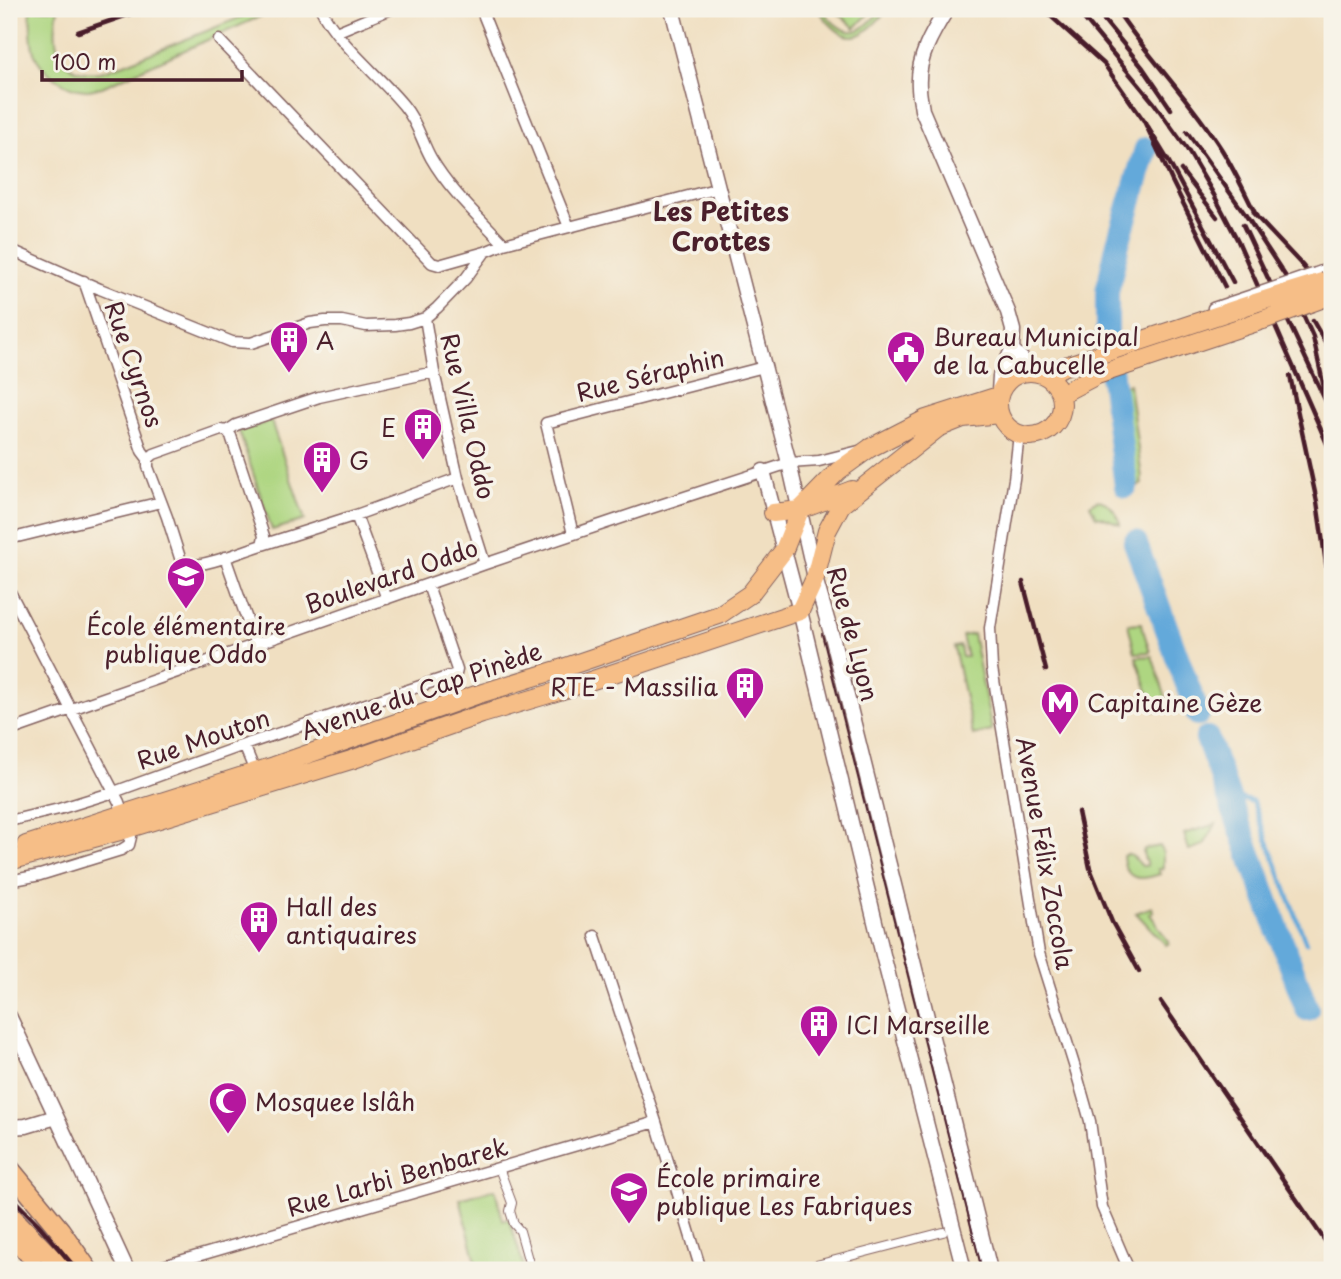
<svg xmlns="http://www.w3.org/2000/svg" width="1341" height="1279" font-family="'Playpen Sans',sans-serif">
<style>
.green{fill:#aed681;stroke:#7c7a56;stroke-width:2}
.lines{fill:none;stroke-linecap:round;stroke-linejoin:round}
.stream{stroke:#64a9da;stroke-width:4.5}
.river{stroke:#64a9da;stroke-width:24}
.pedestrian-casing{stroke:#846260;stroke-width:10}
.minor-casing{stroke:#846260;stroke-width:13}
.tertiary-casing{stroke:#846260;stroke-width:17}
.primary-casing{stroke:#846260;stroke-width:20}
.motorway-casing{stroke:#846260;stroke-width:22}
.pedestrian{stroke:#fff;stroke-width:8}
.minor{stroke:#fff;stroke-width:10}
.tertiary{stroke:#fff;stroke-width:14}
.primary{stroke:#f6be87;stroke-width:18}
.motorway{stroke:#f6be87;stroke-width:19}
.tram{stroke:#4a1f2b;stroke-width:2}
.rail{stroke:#4a1f2b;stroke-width:4.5}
.minor-bridge-casing{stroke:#846260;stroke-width:13;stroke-linecap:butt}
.primary-bridge-casing{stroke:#846260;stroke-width:20;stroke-linecap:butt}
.minor-bridge{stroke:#fff;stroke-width:10}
.primary-bridge{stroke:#f6be87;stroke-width:18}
.labels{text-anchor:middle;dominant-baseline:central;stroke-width:7;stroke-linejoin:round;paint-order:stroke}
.poi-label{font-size:24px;fill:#4a1f2b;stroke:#f7f3e8;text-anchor:start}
.street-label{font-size:24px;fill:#4a1f2b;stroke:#f7f3e8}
.neighbourhood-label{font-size:26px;font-weight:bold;fill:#4a1f2b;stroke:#f7f3e8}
</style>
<rect width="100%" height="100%" fill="#f7f3e8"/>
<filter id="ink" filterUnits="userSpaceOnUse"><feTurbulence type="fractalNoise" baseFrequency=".0143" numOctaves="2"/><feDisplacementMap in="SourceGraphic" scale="14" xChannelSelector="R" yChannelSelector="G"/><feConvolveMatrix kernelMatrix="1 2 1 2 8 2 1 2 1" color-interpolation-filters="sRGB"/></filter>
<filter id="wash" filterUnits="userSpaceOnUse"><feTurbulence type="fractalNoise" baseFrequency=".00686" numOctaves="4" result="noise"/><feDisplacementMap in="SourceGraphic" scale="28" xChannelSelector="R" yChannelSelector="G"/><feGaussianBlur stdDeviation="1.57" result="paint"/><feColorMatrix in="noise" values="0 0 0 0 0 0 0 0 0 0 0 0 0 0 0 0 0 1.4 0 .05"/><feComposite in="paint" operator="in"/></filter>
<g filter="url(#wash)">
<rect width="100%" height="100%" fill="#f0dfc1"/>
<path class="green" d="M30,9H58C51,43 57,77 100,72C107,71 115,67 122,65L261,9H277L102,87C96,88 91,90 86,90C66,90 41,71 34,53C30,39 31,23 30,9Z
M820,9H824C826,15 829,18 834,23C856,42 867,25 882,9H888C873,26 856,49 833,27C827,21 822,17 820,9Z
M834,9H873L855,28Z
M1129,384L1142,478L1141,479L1142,484L1134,487L1123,386Z
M271,421L305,520L272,530L239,431Z
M1097,500C1109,501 1118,513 1120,524L1102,517L1096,516L1090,505Z
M1141,623L1150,652L1135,653L1128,624Z
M973,634L992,731L973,735L954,647L960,646L962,657H967L962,636Z
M1152,656L1169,707L1155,711L1136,657Z
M1216,824L1204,845L1189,850L1184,834Z
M1160,846L1163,853V869H1158L1160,874C1140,881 1125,881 1123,856C1131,851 1137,861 1142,866H1147L1143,853L1144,849Z
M1152,907L1153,912L1150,914L1169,943L1166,945L1136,913Z
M495,1189L503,1220L509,1219L525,1270H478L460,1199Z"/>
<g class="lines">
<path class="stream" d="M1223,780L1239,798L1253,802L1306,943"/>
<path class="river" d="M1126,486L1107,338V292L1118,243L1146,149
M1135,542L1198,714
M1207,738L1307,1009"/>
</g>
</g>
<g filter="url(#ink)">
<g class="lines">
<g class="pedestrian-casing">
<path id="pedestrian" d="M499,1168L512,1203L510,1211L514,1224L520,1231L531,1270
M797,1270L943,1232"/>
</g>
<g class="minor-casing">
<path id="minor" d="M321,9C337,43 380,76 404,106C418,123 421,140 431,158C450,191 479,217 504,244
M481,9L569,227
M336,32L391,9
M219,40L432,263L439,265L485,252
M9,249L100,289L232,342L251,343L310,323L325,321H342L366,326L395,325L409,323L425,318L437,308L466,278L485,252L504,244L719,188
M1316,273L1332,267
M84,281L142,451L148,459
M1213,308L1252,295
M425,318L434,372L458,478L485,564
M221,430L227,431L231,436L264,536L262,545C240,552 207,566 185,566L181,561L167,517L148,467V459L154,454Z
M227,431L236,425L319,397L434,372
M1019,434L1014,479L990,628L992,668L1039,953L1075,1068L1090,1121L1102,1207L1129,1270
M356,515L387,599
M573,534L546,423L764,367
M9,539L161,502
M262,545L356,515L458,478
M225,557L256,645
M9,590L119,802L131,837L129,845L121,850L40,875L9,881
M9,731L485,564L645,510L789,463L819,461L859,451
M244,745L256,774
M9,821L59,809L114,792L241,746L456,674L457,670L428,585
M595,936L656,1122L701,1270
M149,1270L656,1122"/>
</g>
<g class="tertiary-casing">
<path id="tertiary" d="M672,9L789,463L815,578L833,640L990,1270
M947,9C932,33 917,58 919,87C919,95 921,102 922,110L1008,312L1013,330L1012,350L1000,376L999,392
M1012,350L1036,372
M763,471L800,611L884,959L964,1270
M9,1016C49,1100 88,1185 127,1270
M9,1127L26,1126L56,1117"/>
</g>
<g class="primary-casing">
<path id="primary" d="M998 404a32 32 0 1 1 64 0a32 32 0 1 1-64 0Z
M1045,375L1062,367L1255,303
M1061,394L1097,375L1263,320
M773,513L800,510L852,490
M26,845L274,766L476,695L560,669L719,615L750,594L784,550L800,510L838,471L870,448L926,419L998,396
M9,861L127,829L351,760L482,714L566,689L800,611L815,578L827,531L841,505L938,428L963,418L999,414"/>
</g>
<g class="motorway-casing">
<path id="motorway" d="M9,1168L60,1230L88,1270
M9,1214L63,1270
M9,1233L32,1257"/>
</g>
<use href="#pedestrian" class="pedestrian"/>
<use href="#minor" class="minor"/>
<use href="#tertiary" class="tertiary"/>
<use href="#primary" class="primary"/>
<use href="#motorway" class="motorway"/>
<path class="tram" d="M822,634L982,1270"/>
<path class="rail" d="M1043,9L1104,64L1149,128
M1076,9L1154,103L1187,149L1214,195L1238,241L1332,455
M1095,9L1143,68L1171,109
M1116,9C1148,58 1191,100 1222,150C1235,171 1246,195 1257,217
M78,32L145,9
M1187,132L1245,214L1286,277L1313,337L1328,406
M1181,170L1217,217
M1253,213L1302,265L1332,302
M1243,225L1328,406L1332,422
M1225,287L1172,181L1162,159L1144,121L1169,162L1233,282
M1313,321L1332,354
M1290,376L1317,502L1332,605
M1023,582L1046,670
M1078,812L1090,868L1112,922L1139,971
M1161,1002L1332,1251
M9,1195L38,1224L77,1270"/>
<g class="minor-bridge-casing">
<path id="minor-bridge" d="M1252,295L1316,273"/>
</g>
<g class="primary-bridge-casing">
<path id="primary-bridge" d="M1255,303L1325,281
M1263,320L1332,295"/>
</g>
<use href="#minor-bridge" class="minor-bridge"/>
<use href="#primary-bridge" class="primary-bridge"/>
</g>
</g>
<defs>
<g id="building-pin" transform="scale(2.0125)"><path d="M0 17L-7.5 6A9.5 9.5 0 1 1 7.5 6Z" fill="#b5179e" stroke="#f7f3e8"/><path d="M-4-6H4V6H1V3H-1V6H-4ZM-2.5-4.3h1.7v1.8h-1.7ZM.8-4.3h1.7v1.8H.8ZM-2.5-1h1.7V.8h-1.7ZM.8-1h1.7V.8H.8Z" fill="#fff"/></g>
<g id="civic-pin" transform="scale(2.0125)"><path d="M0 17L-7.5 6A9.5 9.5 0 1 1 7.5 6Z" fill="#b5179e" stroke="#f7f3e8"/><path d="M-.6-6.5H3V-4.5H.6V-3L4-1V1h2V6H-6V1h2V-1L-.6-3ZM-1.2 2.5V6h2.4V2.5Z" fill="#fff"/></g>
<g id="school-pin" transform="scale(2.0125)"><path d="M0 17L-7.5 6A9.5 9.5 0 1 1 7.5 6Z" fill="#b5179e" stroke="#f7f3e8"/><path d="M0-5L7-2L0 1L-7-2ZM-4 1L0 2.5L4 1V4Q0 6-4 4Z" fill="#fff"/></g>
<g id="metro-pin" transform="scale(2.0125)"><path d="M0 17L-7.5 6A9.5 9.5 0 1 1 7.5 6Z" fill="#b5179e" stroke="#f7f3e8"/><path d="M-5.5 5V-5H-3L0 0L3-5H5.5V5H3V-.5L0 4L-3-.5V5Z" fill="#fff"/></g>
<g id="mosque-pin" transform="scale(2.0125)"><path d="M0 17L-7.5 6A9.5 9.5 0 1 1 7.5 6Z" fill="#b5179e" stroke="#f7f3e8"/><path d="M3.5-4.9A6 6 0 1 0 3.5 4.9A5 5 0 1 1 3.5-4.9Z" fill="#fff"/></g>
</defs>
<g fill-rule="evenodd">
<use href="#building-pin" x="289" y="340"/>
<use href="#civic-pin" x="906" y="350"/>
<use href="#building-pin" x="423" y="427"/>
<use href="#building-pin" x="322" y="460"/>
<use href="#school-pin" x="186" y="576"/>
<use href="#building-pin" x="745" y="686"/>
<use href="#metro-pin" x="1060" y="702"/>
<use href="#building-pin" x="259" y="920"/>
<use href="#building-pin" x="819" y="1024"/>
<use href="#mosque-pin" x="228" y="1101"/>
<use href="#school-pin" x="629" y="1191"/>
</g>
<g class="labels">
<g class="poi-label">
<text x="933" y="336">Bureau Municipal<tspan x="933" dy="28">de la Cabucelle</tspan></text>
<text x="316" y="340">A</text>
<text x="396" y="427" text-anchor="end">E</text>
<text x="349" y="460">G</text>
<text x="186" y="625" text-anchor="middle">École élémentaire<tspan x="186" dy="28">publique Oddo</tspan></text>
<text x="718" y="686" text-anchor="end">RTE - Massilia</text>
<text x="1087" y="702">Capitaine Gèze</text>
<text x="286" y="906">Hall des<tspan x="286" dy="28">antiquaires</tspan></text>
<text x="846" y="1024">ICI Marseille</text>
<text x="255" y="1101">Mosquee Islâh</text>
<text x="656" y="1177">École primaire<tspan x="656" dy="28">publique Les Fabriques</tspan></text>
</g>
<g class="street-label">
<text transform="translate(135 364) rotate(71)">Rue Cyrnos</text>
<text transform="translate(650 374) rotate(-14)">Rue Séraphin</text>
<text transform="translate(469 416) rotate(77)">Rue Villa Oddo</text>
<text transform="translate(391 575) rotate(-19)">Boulevard Oddo</text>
<text transform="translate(854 634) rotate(75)">Rue de Lyon</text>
<text transform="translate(421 690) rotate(-19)">Avenue du Cap Pinède</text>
<text transform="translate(203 738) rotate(-19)">Rue Mouton</text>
<text transform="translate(1046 853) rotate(80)">Avenue Félix Zoccola</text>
<text transform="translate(397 1176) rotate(-16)">Rue Larbi Benbarek</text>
</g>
<g class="neighbourhood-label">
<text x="721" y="210">Les Petites<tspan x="721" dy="30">Crottes</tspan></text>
</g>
</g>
<rect width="1341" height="1279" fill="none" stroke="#f7f3e8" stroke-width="35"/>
<path d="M42 70v10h200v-10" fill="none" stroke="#4a1f2b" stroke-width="3.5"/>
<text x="52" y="70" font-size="21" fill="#4a1f2b" stroke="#f7f3e8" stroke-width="5" paint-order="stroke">100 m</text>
</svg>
